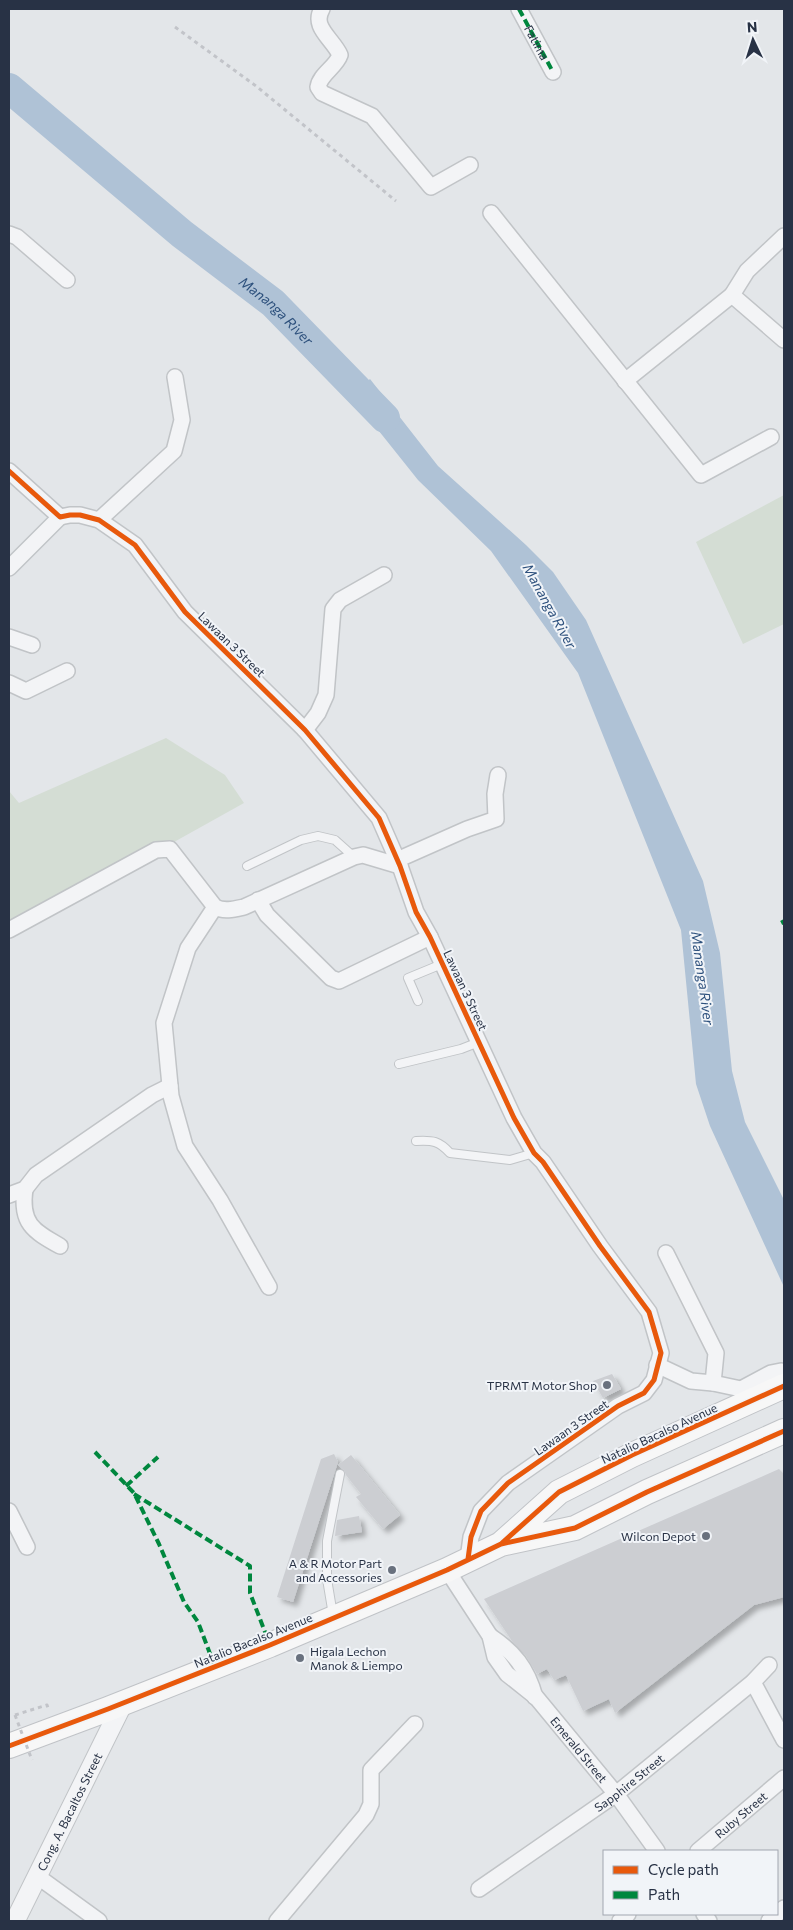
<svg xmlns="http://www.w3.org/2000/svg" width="793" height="1930" font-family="Commissioner,sans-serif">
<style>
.green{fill:#d4ddd4}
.water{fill:#afc2d6}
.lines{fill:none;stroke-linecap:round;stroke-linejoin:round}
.river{stroke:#afc2d6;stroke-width:30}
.building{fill:#ccced2;filter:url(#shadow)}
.service-casing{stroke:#c1c4c7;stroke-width:10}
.minor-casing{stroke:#c1c4c7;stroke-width:18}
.tertiary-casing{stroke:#c1c4c7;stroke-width:21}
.primary-casing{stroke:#c0c3c7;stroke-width:26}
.path{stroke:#c2c4c9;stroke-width:3;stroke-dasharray:4 4;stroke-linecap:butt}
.service{stroke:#f3f4f6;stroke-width:8}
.minor{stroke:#f3f4f6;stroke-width:15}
.tertiary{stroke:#f3f4f6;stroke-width:19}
.primary{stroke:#f7f7f7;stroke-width:24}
.path-bridge{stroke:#c2c4c9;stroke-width:3;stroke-dasharray:4 4;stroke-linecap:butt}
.quiet{stroke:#00873e;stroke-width:4;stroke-dasharray:8 4;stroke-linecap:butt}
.cycleway-casing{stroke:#f1f4f8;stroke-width:8}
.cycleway{stroke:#e8590c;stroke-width:5}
.poi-dot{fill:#69717e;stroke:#f1f4f8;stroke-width:2}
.labels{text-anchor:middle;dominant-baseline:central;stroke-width:4;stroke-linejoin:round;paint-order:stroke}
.street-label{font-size:12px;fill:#283245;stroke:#f1f4f8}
.poi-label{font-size:12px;fill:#283245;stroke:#f1f4f8;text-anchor:end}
.water-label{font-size:14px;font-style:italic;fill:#2e517d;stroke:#f1f4f8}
</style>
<defs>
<filter id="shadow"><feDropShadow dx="4.5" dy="4.5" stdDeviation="2.5" flood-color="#0004"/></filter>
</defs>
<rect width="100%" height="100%" fill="#e3e6e9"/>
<path class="green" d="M784,495V624L743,644L696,542Z
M166,738L225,775L244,803L9,934V791L19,803Z"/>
<path class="water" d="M370,379L438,466L526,545L553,572L586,620L703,881L720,953L732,1071L745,1122L784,1200V1287L710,1126L696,1084L681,930L578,673L491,551L418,480L351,396Z"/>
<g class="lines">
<path class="river" id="s1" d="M9,88L182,234L273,303L385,418"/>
</g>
<path class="building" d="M612,1374L621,1389L603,1398L593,1381Z
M334,1454L338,1462L293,1602L277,1597L321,1459Z
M351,1455L400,1515L383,1529L356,1497L361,1494L346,1475L344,1470L338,1465Z
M779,1469L784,1474V1597L754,1605L615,1713L609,1699L583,1711L566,1675L554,1680L547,1669L537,1674L526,1656L512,1641L484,1599Z
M359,1516L362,1532L335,1536L337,1520Z"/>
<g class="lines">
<g class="service-casing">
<path id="service" d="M247,866L301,840L318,836L335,840L354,857
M418,1001L408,978L442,964
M399,1064L461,1049L479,1042
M416,1141C433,1140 439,1141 450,1153L510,1160L534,1153
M333,1615L327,1579V1541L340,1474"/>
</g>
<g class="minor-casing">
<g id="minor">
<path d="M322,9C311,27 333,39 340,55C336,67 320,74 318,87L322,93L372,116L431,187L470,165"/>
<path d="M519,9L553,72"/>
<path d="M491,213L701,475L771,437"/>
<path d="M9,234L17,237L67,280"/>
<path d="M732,295L784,340"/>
<path d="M625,381L732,295L747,271L784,236"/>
<path d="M9,471L60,517L70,515H80L99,520L135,545L185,612L305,730L379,818L400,866L416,912L430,937L514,1118L534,1153L543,1162L600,1246L649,1312L661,1353L654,1380L644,1393L618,1406L508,1483L481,1511L471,1537L468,1559"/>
<path d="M99,520L174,451L182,420L175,377"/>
<path d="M9,568L60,517"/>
<path d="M9,637L32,645"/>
<path d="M9,683L26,691L67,671"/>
<path d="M305,730L318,713L326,695L333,609L340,600L384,575"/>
<path d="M397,860L467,829L496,819L495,794L498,775"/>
<path d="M258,900L267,915L331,978L339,981L430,937"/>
<path d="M215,907L188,948L164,1023L171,1096L185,1146L220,1200L269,1287"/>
<path d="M9,930L156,850L170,849L215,907C224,912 235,909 244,907L354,857L363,855L400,866"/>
<path d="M25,1189C20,1223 33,1231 60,1246"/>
<path d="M9,1195L25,1189L36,1175L152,1095L170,1086"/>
<path d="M666,1253L716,1353L713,1383L741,1389L771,1373L781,1371L784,1381"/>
<path d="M657,1365L691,1381L713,1383"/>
<path d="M9,1511L27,1547"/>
<path id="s2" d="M447,1570L490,1636L495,1657L507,1674L536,1697L616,1794L657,1851"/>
<path d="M490,1636C514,1652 527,1668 535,1697"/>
<path d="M753,1682L784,1740"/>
<path id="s3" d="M698,1851L784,1778"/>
<path d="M37,1876L99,1921"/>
<path id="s4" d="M479,1889L616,1794L753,1682L769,1665"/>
<path d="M704,1914L709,1921"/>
<path d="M277,1921L366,1815L371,1804V1770L415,1724"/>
<path d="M620,1921L628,1914"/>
<path d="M769,1921L784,1908"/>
</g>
</g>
<g class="tertiary-casing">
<g id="tertiary">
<path id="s5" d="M15,1921L124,1701"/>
</g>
</g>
<g class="primary-casing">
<path id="primary" d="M502,1543L559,1492L632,1455L784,1386
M9,1746L108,1709L270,1645L447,1570L501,1544L575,1528L647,1492L784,1431"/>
</g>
<path class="path" d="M175,27L256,86L396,201
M15,1715L47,1705L49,1711"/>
<use href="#service" class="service"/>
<use href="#minor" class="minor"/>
<use href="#tertiary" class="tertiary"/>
<use href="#primary" class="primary"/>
<path class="path-bridge" d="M15,1715L32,1760"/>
<g class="quiet">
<path id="s6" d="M519,9L553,72"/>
<path d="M782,920L784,924"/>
<path d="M95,1452L134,1493L159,1544L184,1602L198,1622L215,1667"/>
<path d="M126,1486L158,1457"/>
<path d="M134,1494L250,1566V1593L270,1645"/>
</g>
<g class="cycleway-casing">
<path id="cycleway" d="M9,471L60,517L70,515H80L99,520L135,545L185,612L305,730L379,818L400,866L416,912L430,937L514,1118L534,1153L543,1162L600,1246L649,1312L661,1353L654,1380L644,1393L618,1406L508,1483L481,1511L471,1537L468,1559
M502,1543L559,1492L632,1455L784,1386
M9,1746L108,1709L270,1645L447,1570L501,1544L575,1528L647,1492L784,1431"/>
</g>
<use href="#cycleway" class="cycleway"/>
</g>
<g class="poi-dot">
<circle cx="607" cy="1385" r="5"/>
<circle cx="706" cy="1536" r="5"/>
<circle cx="392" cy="1570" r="5"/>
<circle cx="300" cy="1658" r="5"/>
</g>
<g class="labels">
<g class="street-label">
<text stroke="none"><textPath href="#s6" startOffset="38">Fatima</textPath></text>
<text transform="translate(232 644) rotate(44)">Lawaan 3 Street</text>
<text transform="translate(466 990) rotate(65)">Lawaan 3 Street</text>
<text transform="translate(571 1427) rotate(-35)">Lawaan 3 Street</text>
<text transform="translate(659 1433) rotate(-25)">Natalio Bacalso Avenue</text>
<text transform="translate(253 1640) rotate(-22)">Natalio Bacalso Avenue</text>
<text stroke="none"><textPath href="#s2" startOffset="226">Emerald Street</textPath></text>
<text stroke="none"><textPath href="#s4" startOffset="184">Sapphire Street</textPath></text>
<text stroke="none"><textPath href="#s5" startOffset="122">Cong. A. Bacaltos Street</textPath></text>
<text stroke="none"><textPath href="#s3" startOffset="56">Ruby Street</textPath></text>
</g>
<g class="poi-label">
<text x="597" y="1385">TPRMT Motor Shop</text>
<text x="696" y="1536">Wilcon Depot</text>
<text x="382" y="1563">A &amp; R Motor Part<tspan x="382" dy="14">and Accessories</tspan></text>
<text x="310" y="1651" text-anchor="start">Higala Lechon<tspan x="310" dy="14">Manok &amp; Liempo</tspan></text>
</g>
<g class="water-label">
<text stroke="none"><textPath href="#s1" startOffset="348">Mananga River</textPath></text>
<text transform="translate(550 606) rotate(61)">Mananga River</text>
<text transform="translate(703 978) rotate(82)">Mananga River</text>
</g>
</g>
<rect width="793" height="1930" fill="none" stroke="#283245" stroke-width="20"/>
<rect x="603" y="1850" width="175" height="65" fill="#f1f4f8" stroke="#a1a6b0"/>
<rect x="613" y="1866" width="25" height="8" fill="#e8590c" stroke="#a1a6b0"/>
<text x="648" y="1875" font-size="15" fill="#283245">Cycle path</text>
<rect x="613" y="1891" width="25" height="8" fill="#00873e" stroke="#a1a6b0"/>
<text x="648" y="1900" font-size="15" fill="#283245">Path</text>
<g transform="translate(753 40) rotate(356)" stroke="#f1f4f8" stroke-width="4" paint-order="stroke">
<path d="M0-4L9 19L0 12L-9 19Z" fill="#283245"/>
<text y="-8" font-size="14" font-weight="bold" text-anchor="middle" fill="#283245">N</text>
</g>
</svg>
